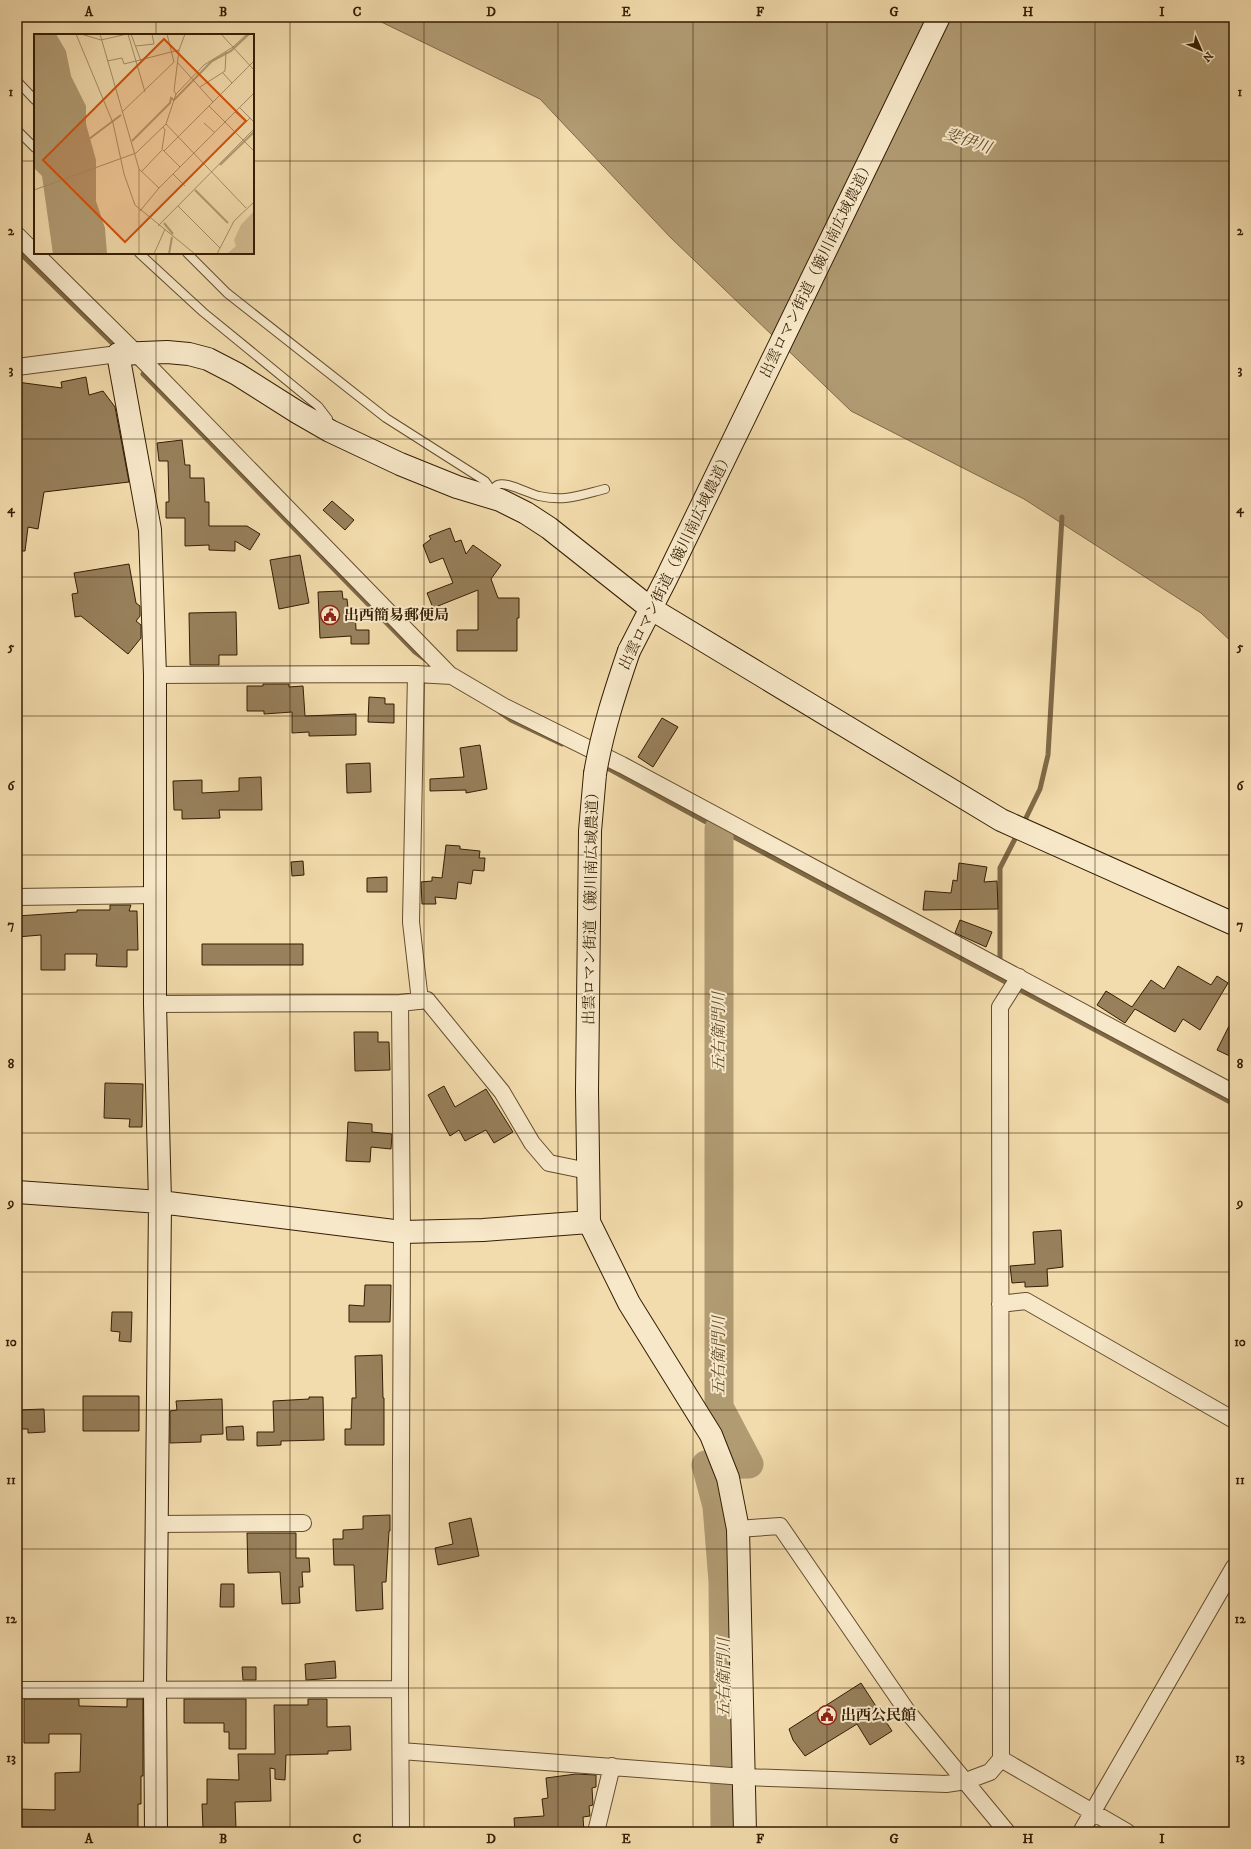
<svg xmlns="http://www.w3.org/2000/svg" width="1251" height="1849" font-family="'IM FELL DW Pica','Noto Serif JP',serif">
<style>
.water{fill:#b19b73;stroke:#7f6946}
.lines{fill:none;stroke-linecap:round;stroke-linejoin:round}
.stream{stroke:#7f6946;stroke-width:5}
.river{stroke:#b19b73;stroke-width:29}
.building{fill:#97805b;stroke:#341e03}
.lane-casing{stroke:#644d2d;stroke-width:10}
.street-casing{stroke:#644d2d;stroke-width:18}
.secondary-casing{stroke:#341e03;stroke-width:24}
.lane{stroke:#f7e8c9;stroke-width:8}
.street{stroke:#f7e8c9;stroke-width:16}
.secondary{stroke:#f7e8c9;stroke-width:22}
.secondary-bridge-casing{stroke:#341e03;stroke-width:24;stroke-linecap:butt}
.secondary-bridge{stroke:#f7e8c9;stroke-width:22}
.grid{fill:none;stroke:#341e03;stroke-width:1;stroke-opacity:0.55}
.labels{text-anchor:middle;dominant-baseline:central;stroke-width:4;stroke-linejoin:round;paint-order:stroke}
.street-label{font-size:15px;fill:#341e03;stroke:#f7e8c9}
.poi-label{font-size:15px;font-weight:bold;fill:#341e03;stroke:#f7e8c9;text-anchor:start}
.water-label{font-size:16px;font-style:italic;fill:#604a2a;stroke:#f7e8c9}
.inset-river{fill:none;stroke:#b19b73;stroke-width:2}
.inset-road{fill:none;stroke:#a68f68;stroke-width:1}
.view{fill:#d6530b;fill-opacity:0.15;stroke:#d6530b;stroke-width:2}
.inset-edge{fill:none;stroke:#341e03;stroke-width:2}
.neatline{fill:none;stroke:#341e03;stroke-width:1.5}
.grid-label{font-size:13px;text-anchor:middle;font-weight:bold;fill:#341e03}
</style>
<rect width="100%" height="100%" fill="#f2dbac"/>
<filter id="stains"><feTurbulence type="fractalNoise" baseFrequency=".005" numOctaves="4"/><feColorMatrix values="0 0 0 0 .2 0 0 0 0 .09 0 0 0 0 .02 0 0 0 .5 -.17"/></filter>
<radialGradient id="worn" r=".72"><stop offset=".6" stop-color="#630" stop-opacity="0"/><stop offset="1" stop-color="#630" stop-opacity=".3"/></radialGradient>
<path class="water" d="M371,17H1234V644L1201,613L1024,499L851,411L670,237L540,99Z"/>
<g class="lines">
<path class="stream" d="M17,250L112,343
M143,374L415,652L426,660
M501,713L511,720L562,744
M602,765L719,829L1234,1104
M1023,824L1040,789L1048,755L1062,517
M1000,964V868L1018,833"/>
<path class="river" d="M719,829V1407L749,1464L706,1465L717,1506L723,1581L725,1832"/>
</g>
<path class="building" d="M86,377L89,395L103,391L115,407L129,482L44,492L38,529L28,527L25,551H17V382L62,388L61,382Z
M182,440L185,465H190V478H204L205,502H209V526H247L260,534L250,550L235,541V551L209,550V545L185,546V518H166V502H169L168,461H159L157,443Z
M332,501L354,520L345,530L323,510Z
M450,528L455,542L461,540L466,554L473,545L501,565L491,579L498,598H519V618H517V651H457V630H478V590L433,608L427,593L453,583L443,558L430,563L423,545L431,539L429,536Z
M300,555L309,603L279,609L270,560Z
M129,564L136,603L140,606V616L136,621L141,625V638L128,654L81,616L75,617L72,594L78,593L74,573Z
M342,591L343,599H347L348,608H355L356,630H369V644H351V636L320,638L318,592Z
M236,612L237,655H219V665H190L189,613Z
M263,684H289V687L303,686L305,716L356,714V735L309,736V732L292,733V712L264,714V711H247V686H263Z
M369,697L385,698V704H394V723L368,722Z
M662,718L678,727L653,767L638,757Z
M480,745L487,789L466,793V790L430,791V779L464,777L460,748Z
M370,763L371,792L347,793L346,764Z
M261,777L262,810H219L220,818L182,819V810H174L173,781L202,780V793L239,791V778Z
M446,845L460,846V849L480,851L479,858H485L484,871L473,870L471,884L458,882L456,899L435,897L436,904H422L421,882L432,881V877L442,878Z
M303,861L304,875L292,876L291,862Z
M959,863L987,867L984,882L997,881L998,909L923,910L925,891L951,893L953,880L957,881Z
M387,877V892H367V878Z
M110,905H131L129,911H137L138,950H127V967L96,966L97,954H65V970H41V935L17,937V916L77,912V910H110Z
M960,920L992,932L986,947L955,933Z
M202,944H303V965H202Z
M1178,966L1211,985L1217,976L1228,983L1200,1030L1183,1019L1175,1032L1135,1009L1125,1023L1097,1005L1106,991L1132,1007L1151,980L1164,989Z
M1234,1016V1058L1217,1050Z
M354,1032H378V1042H389L390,1070L355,1071Z
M105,1083L143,1084L142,1127H129L130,1119L104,1118Z
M444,1086L455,1107L486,1089L513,1132L494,1143L486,1130L465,1141L459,1130L450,1136L428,1095Z
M348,1122L372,1124V1132L392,1134L391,1149L371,1147L370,1162L346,1161Z
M1061,1230L1063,1267L1047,1269L1048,1286L1025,1287V1282L1012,1283L1010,1266L1035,1264L1033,1232Z
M365,1285H391L390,1322H349V1305L364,1306Z
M112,1312H132L131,1342L119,1341L120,1332L111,1331Z
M382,1355L383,1398H384V1445H345V1429H351L352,1398H356L355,1356Z
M83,1396H139V1431H83Z
M309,1397H323L324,1440L281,1441V1445L257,1446V1432H274L273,1401L309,1399Z
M222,1399L223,1434L201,1435V1442L170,1443V1411L177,1410L176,1401Z
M44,1409L45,1432L28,1433V1429H17V1410Z
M243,1426L244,1440H227L226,1427Z
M390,1515V1531H389L386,1582H382L383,1609L356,1611L354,1565H334L333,1539H343V1530L363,1529V1516Z
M471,1518L479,1556L438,1565L435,1548L453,1544L449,1523Z
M247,1533H296V1558H309L310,1572H302L303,1587H299L300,1603L282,1604L280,1572L248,1573Z
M221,1584H234V1607H220Z
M335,1661L336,1678L306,1680L305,1664Z
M242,1667H256V1680H243Z
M861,1683L892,1731L870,1745L857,1724L805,1756L793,1740L789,1729Z
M24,1699H79V1706L127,1707V1699H143V1776H141V1804H138V1832H17L18,1809L55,1810V1773L80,1772L81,1734H49V1743H24Z
M184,1699H246V1749H229V1732H224V1723H184Z
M308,1699H327V1727L350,1726L351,1750L328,1751V1754L286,1755L285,1780L275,1779V1769L270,1768L271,1801L235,1802L236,1828L203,1829L202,1804H207V1779L239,1780L238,1754H275L274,1705H308Z
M576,1774L596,1775V1787L592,1788L593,1805L589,1806L590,1816L583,1817L584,1832H515L514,1818L544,1816L542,1799L548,1798L546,1778Z"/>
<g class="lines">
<g class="lane-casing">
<path id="lane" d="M17,81L35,100
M17,130L35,148
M139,253L203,312L318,406L328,419L329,425
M187,253L227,293L386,418L485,481L493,492
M495,494L496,486C503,479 529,494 539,496C564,502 581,495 605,489"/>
</g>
<g class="street-casing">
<path id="street" d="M17,235L35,253
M35,253L136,353L451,676
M17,367L118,354
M416,674L411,922L420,1001
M155,675L416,674L452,676L503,706L622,765L1234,1093
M17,897L155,895
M1019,977L1000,1007L1001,1759L1127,1832
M400,1003L402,1232L400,1689L401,1832
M155,1004L400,1003L427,1000L502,1092L532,1143L549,1163L588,1171
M1000,1304L1026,1301L1234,1420
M157,1524L303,1523
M738,1529L780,1526L907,1711L1007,1832
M17,1690L400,1689
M401,1751L744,1777L946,1784L966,1781L990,1772L1001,1759
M596,1832L612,1766
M1081,1832L1234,1567"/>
</g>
<g class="secondary-casing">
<path id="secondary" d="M629,651L666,579L939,17
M595,774L590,831L587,1091L589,1222L629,1303L711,1435L728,1478L738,1529L745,1832
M17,1192L160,1202L402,1232L483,1230L589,1222
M156,1832L155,1688L160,1202L155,1004V675L150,530L118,354L167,352L189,354L208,359L237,374L297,412L330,431L400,464L457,487L500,500L526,513L549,528L650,608L1001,820L1234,924"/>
</g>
<use href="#lane" class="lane"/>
<use href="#street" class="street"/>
<use href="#secondary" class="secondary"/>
<g class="secondary-bridge-casing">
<path id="secondary-bridge" d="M595,774C602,732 615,692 629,651"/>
</g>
<use href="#secondary-bridge" class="secondary-bridge"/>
</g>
<path class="grid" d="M156,17V35M290,17V1832M424,17V1832M558,17V1832M693,17V1832M827,17V1832M961,17V1832M1095,17V1832M17,161H35M253,161H1234M156,253V1832M17,300H1234M17,439H1234M17,577H1234M17,716H1234M17,855H1234M17,994H1234M17,1133H1234M17,1272H1234M17,1410H1234M17,1549H1234M17,1688H1234"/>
<defs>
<g id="civic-ring" transform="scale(1)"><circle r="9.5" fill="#f7e8c9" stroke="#8f2418" stroke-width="1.5"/><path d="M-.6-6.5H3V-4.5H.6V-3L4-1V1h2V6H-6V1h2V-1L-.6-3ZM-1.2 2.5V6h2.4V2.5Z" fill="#8f2418"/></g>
</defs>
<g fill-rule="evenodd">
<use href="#civic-ring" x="330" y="615"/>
<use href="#civic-ring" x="827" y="1715"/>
</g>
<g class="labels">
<g class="street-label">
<text transform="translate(817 269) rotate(-64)">出雲ロマン街道（簸川南広域農道）</text>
<text transform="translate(676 561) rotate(-64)">出雲ロマン街道（簸川南広域農道）</text>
<text transform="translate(591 905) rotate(-89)">出雲ロマン街道（簸川南広域農道）</text>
</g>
<g class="poi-label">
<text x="344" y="615">出西簡易郵便局</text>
<text x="841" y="1715">出西公民館</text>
</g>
<g class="water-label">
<text transform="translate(968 141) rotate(19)">斐伊川</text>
<text transform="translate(719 1032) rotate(-90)">五右衛門川</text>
<text transform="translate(719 1356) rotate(-90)">五右衛門川</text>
<text transform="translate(724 1678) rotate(-90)">五右衛門川</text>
</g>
</g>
<g transform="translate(34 34)">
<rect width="220" height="220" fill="#f2dbac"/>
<path d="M220,177V220H193L202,212L200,206L207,191Z" fill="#d2bb8f"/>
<path d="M0,0H22L32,17L37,42L52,72V90L62,126V167L71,194L73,220H19L8,142L0,134Z" fill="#b19b73"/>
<path class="inset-river" d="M55,105L87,81M98,107L136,69L137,64L140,66L178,27L197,17L215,0M186,131L220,98M161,156L194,189M130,189L139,200M135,220L138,203"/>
<path class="inset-road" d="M42,0L79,89L90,140L101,171L161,220M47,0L67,6L93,0M66,0L105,135L125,154M94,0L111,58M97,0L107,27M187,0L220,36M102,12L120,10L118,0M73,27L88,24L90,30L145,16M143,28L179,68M189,39L198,49M166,53L191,37L192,18M142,60L140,57L145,16L151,0M175,72L220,117M205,73L220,88M88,78L140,28L133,0M201,78L212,88L216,84M170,89L180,98M132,90L212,174M129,93L131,96L128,115L146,133M130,117L220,27M108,137L129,115M139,140L151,152M0,156L102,119L132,90L142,60L170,31L199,13L213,0M144,172L186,214M106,177L125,154L220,59M124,192L220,95M105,220V135M120,220L131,195M183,220L200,187L220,168"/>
<path class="view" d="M130,5L212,87L91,208L9,126Z"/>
<rect width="220" height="220" class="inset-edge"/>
</g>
<rect width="1251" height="1849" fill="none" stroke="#f2dbac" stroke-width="44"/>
<g transform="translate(1201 50) rotate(135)" stroke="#f7e8c9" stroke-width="3" paint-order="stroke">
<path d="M0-3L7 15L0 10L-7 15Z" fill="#341e03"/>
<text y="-6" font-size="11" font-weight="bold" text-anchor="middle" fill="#341e03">N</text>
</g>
<rect x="22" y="22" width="1207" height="1805" class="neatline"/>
<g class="grid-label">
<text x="89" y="16">A</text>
<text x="223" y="16">B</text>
<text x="357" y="16">C</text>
<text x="491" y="16">D</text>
<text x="626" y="16">E</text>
<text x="760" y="16">F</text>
<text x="894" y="16">G</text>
<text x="1028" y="16">H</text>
<text x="1162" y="16">I</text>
<text x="11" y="96">1</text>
<text x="1240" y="96">1</text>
<text x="11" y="235">2</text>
<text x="1240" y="235">2</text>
<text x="11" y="374">3</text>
<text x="1240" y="374">3</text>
<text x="11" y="513">4</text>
<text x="1240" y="513">4</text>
<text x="11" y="651">5</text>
<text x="1240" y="651">5</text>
<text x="11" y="790">6</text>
<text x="1240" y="790">6</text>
<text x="11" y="929">7</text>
<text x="1240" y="929">7</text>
<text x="11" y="1068">8</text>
<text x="1240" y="1068">8</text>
<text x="11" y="1207">9</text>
<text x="1240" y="1207">9</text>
<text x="11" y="1346">10</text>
<text x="1240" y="1346">10</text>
<text x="11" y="1484">11</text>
<text x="1240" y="1484">11</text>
<text x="11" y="1623">12</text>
<text x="1240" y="1623">12</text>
<text x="11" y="1762">13</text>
<text x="1240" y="1762">13</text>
<text x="89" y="1843">A</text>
<text x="223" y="1843">B</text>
<text x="357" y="1843">C</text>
<text x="491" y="1843">D</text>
<text x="626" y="1843">E</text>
<text x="760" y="1843">F</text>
<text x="894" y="1843">G</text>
<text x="1028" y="1843">H</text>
<text x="1162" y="1843">I</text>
</g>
<rect width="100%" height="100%" filter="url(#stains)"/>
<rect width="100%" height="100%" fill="url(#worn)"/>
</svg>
